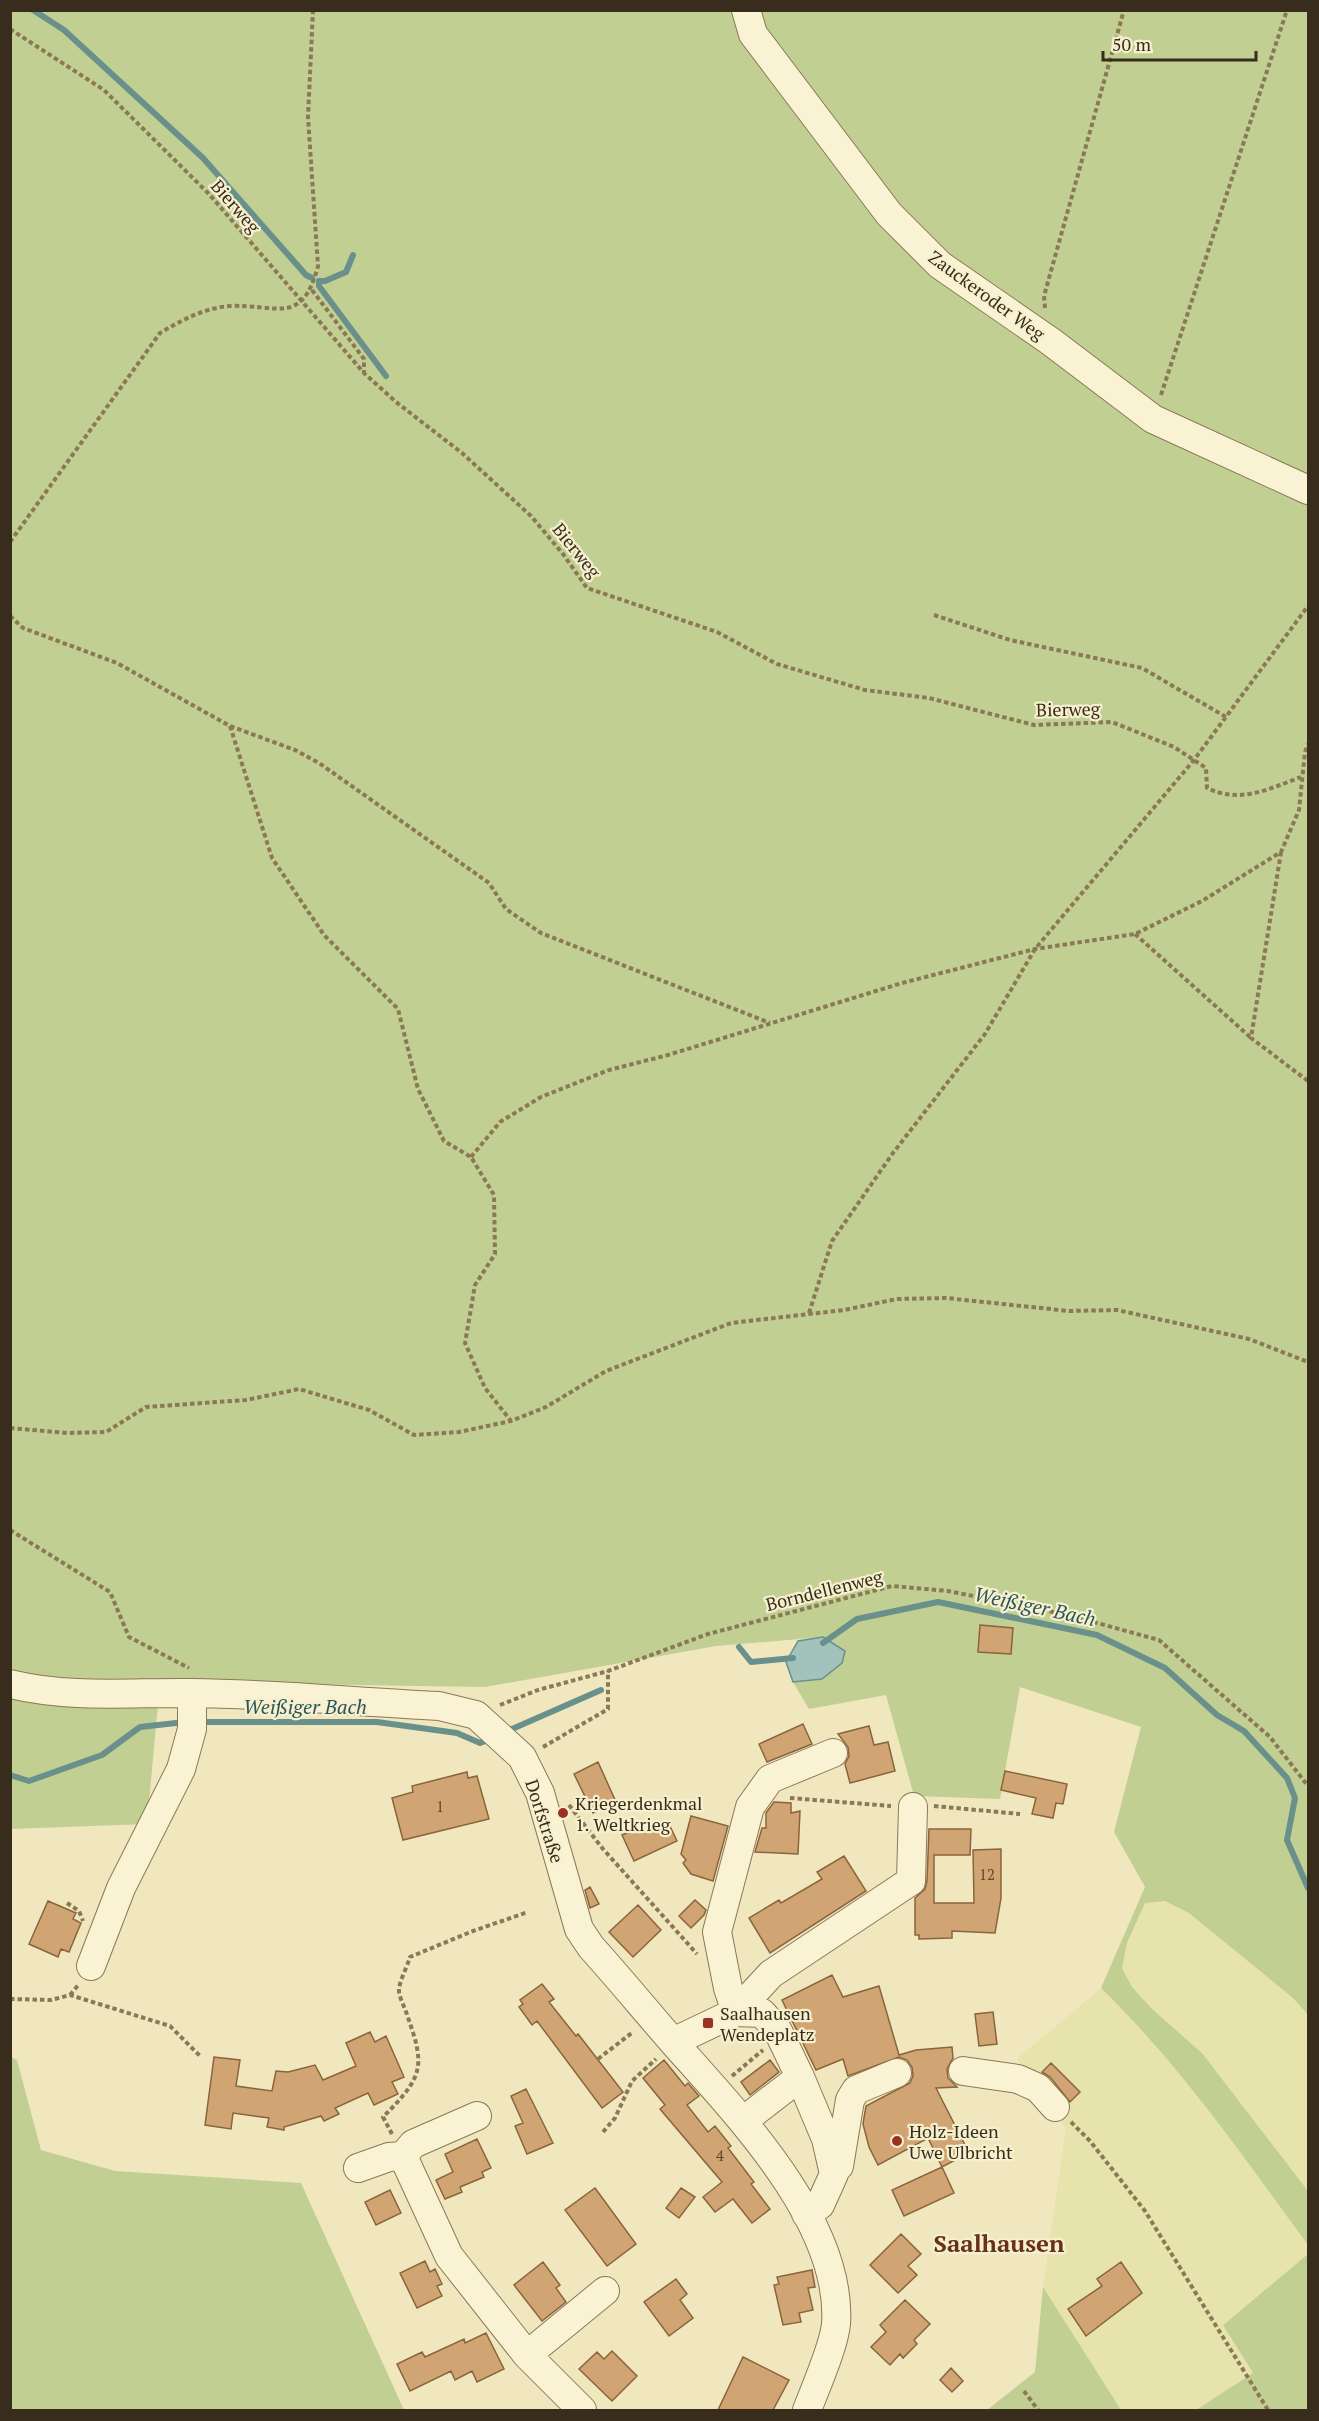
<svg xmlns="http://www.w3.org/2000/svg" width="1319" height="2421" font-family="'PT Serif',serif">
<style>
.farmland{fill:#e6e3ac}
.green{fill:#c1cf93}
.water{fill:#a2c2bc;stroke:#69908b;stroke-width:1.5}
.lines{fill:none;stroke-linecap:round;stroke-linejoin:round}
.stream{stroke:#69908b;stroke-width:6}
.building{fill:#d0a573;stroke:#8a643b;stroke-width:1.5}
.minor-casing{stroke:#8a7856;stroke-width:30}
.path{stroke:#8a7856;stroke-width:4;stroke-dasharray:4.5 3;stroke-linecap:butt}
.minor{stroke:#faf3d3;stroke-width:28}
.poi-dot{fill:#9c3123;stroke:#f7f0cf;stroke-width:2}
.labels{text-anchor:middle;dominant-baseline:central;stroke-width:4.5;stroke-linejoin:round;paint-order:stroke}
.number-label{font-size:15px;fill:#5e4b32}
.street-label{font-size:18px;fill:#382d1c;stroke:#f7f0cf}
.poi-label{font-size:18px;fill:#382d1c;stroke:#f7f0cf;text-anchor:start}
.water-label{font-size:20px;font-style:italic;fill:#2a5659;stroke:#f7f0cf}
.district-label{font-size:24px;font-weight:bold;fill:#673219;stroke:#f7f0cf}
</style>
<rect width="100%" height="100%" fill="#f0e7bf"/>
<path class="farmland" d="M1165,1901L1189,1913L1293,1998L1308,2015V2191L1202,2053L1152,2009L1132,1987L1122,1968L1127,1943L1145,1903Z
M1101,1988L1146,2032L1207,2106L1308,2245V2254L1223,2324L1253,2373L1196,2410H1121L1043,2287L1066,2128L1017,2059Z"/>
<path class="green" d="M10,11H1308V2015L1293,1998L1189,1913L1165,1901L1145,1903L1127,1943L1122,1968L1132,1987L1152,2009L1202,2053L1308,2191V2245C1243,2156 1181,2066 1101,1988L1145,1887L1114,1832L1141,1727L1020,1687L1000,1799L914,1796L886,1695L809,1709L793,1682L822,1679L842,1663L845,1651L823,1637L716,1646L485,1687L160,1682L147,1824L11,1829Z
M11,2057L17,2060L41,2150L115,2171L301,2183L404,2410H11Z
M1308,2254V2410H1196L1253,2373L1223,2325Z
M1043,2287L1121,2410H987L1035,2372Z"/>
<path class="water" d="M823,1637L845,1651L842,1663L822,1679L793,1682L786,1662L798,1641Z"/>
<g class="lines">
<path class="stream" d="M33,10L64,30L203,158L306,275L312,278
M353,255L346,272L325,281H319V286L386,376
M823,1643L857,1619L938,1602L1097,1635L1165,1668L1217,1715L1244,1731L1287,1778L1295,1798L1287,1840L1308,1888
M739,1647L751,1662L793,1658
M199,1722H377L457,1733L480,1743L490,1739
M505,1732L601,1690
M10,1775L29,1781L102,1755L140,1727L185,1722"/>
</g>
<path class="building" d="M980,1625L1013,1628L1011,1654L978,1652Z
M803,1724L812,1744L767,1762L759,1744Z
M869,1726L874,1745L888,1742L895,1771L850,1783L845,1764L849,1756L848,1747L838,1734Z
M598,1762L616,1802L593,1813L574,1774Z
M1005,1771L1067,1784L1063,1804L1056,1803L1053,1818L1032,1814L1036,1798L1001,1790Z
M467,1772L468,1778L477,1776L489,1819L403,1840L392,1798L413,1792L412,1786Z
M774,1802L791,1803V1813L800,1811L798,1854L755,1852L762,1828H766V1813Z
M691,1816L728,1826L713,1881L691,1874L683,1863L686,1860L681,1854Z
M668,1822L677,1841L634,1861L622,1835L641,1827L644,1833Z
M929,1829H971L970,1855H934V1903H974L973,1850L1001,1849V1898L995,1933L952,1931V1938L919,1939V1935H915V1898L925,1889L927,1881Z
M844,1856L866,1891L770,1953L749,1918L779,1900L781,1903L822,1879L817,1872Z
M590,1887L599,1904L590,1908L585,1890Z
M695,1900L706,1910L704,1915L691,1928L679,1916Z
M48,1901L76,1913L73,1919L81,1923L69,1952L61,1949L58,1957L29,1944Z
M638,1905L661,1930L633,1957L609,1932Z
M832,1975L843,1997L879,1986L899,2055L916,2050L952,2047L953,2058L947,2069L948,2078L957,2087L936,2088L969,2153L942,2167L928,2138L878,2165L869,2147L863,2124L866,2106L910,2083L913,2076L912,2067L907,2060L899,2057L848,2076L843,2059L816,2070L782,2000Z
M542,1984L554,1999L549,2002L576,2036L578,2034L623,2092L602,2108L537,2021L532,2025L519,2007L523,2004L520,2000Z
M993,2012L997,2044L979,2046L975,2014Z
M370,2032L375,2042L386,2036L404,2077L392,2082L398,2094L374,2105L368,2093L335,2108L339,2114L324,2121L321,2116L284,2127V2130L267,2127L269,2118L233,2113L231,2129L205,2125L214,2057L240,2060L236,2086L272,2091L276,2071L288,2072L315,2065L323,2080L356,2066L346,2043Z
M664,2060L685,2086L688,2083L699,2096L687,2105L708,2132L715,2126L731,2146L728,2148L754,2182L751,2184L770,2209L752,2223L733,2199L715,2212L703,2197L722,2182L660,2109L665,2105L643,2078Z
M770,2060L779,2072L750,2095L741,2082Z
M1051,2063L1080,2092L1070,2102L1050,2077L1042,2072Z
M526,2089L553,2143L527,2154L515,2126L523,2123L511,2096Z
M477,2139L491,2168L482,2172L484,2177L460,2187L462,2192L445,2199L436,2180L453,2172L445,2154Z
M942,2167L954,2193L904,2216L892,2190Z
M595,2188L636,2244L607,2266L565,2210Z
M681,2188L695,2197L679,2218L666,2208Z
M390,2190L401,2213L376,2225L365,2202Z
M901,2234L921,2254L908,2266L917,2275L898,2293L870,2265Z
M425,2261L430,2272L435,2269L442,2284L437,2286L442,2296L417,2308L400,2273Z
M543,2262L560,2285L556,2288L566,2302L542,2321L514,2285Z
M1121,2262L1142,2293L1086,2336L1068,2309L1102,2286L1097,2279Z
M812,2270L815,2287L808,2288L813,2310L799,2313L801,2322L783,2325L774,2285L779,2284L777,2277Z
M676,2279L687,2294L680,2300L693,2318L669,2336L644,2302Z
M905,2300L930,2324L914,2340L917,2344L903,2358L900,2354L890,2365L871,2347L886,2332L880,2325Z
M486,2333L504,2369L477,2382L472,2371L455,2380L451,2371L410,2391L397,2364L422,2352L425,2357L464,2339L465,2343Z
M612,2351L637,2376L612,2401L579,2369L597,2352L604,2359Z
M743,2357L789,2380L773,2410H718Z
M951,2368L963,2381L952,2392L940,2380Z"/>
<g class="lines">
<g class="minor-casing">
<path id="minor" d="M746,10L753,34L889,214L940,265L1050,341L1153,419L1308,490
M10,1684C73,1699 129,1692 192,1693C275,1694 357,1702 439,1706L476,1715L522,1757L540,1793L579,1929L591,1947C619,1978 646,2011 674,2043C737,2114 843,2223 836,2324C834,2346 815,2389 807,2410
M833,1753L770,1779L750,1807L717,1932L728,1988L736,2012L771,1974L911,1881L913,1807
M91,1966L121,1888L181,1769L192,1729V1693
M673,2042L736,2012L762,2013L778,2031L800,2077L826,2139L834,2174L820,2205L806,2214
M963,2071L1018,2079L1038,2088L1055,2107
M743,2121L800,2077
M403,2156L449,2256L527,2355L582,2410
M839,2166L850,2100L856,2090L897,2073
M358,2168L389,2157L403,2156L413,2144L477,2116
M527,2355L605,2291"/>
</g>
<path class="path" d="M10,29L104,90L209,194L364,373L396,402L462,453L531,516L563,554L587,588L717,632L777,664L865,690L929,698L1034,725L1112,722L1174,747L1206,768L1207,788C1240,804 1269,789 1301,777
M312,290L364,359V373
M1045,308L1044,296L1124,10
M1161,395L1287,10
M10,542L160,333C182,320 204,308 230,306C277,304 302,327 318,266L308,117L313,10
M934,615L1010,640L1142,668L1226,717
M10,616L23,628L117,663L230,726L295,750L319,763L489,883L506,909L541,933L770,1023
M230,726L272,858L324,935L398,1009L418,1089L444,1141L471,1157L494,1195L495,1254L475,1285L465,1343L485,1388L511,1421
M1281,852L1251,1038L1308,1081
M1135,934L1250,1037
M471,1157L500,1122L541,1097L609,1070L668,1055L902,983L1035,949L1135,934L1202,901L1281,852L1299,810L1305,752L1308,744
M809,1313L832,1241L893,1153L985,1034L1035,949L1194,760L1308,606
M10,1428L67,1433L106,1432L146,1407L246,1400L299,1389L369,1410L414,1435L459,1432L511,1421L546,1407L606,1371L731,1323L844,1310L897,1299L946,1298L1069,1311L1117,1310L1249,1339L1308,1362
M10,1530L110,1592L129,1637L189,1668
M500,1705L538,1690L608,1671L708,1634L892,1586L948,1591L1068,1615L1159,1640L1270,1737L1308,1786
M543,1747L608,1709V1671
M790,1798L891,1806
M569,1805L603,1849L697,1954
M934,1806L1020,1814
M67,1903L79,1911L83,1921
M70,1995L79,1984
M10,1999L51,2000L70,1995L170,2026L200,2056
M598,2059L633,2032
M732,2076L763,2050
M1071,2122L1090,2141L1145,2211L1268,2410
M603,2132L615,2118L632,2081L656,2059
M392,2134L383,2117C423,2077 426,2067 407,2015C405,2007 398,1996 399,1988C401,1978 407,1967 410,1957L473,1931L528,1912
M1024,2391L1038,2410"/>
<use href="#minor" class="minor"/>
</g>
<g class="poi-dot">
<circle cx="563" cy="1813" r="6"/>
<rect x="702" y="2017" width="12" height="12" rx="3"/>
<circle cx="897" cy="2141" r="6"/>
</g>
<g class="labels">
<g class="number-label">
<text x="440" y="1806">1</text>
<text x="987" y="1874">12</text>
<text x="720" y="2155">4</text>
</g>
<g class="street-label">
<text transform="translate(236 206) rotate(49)">Bierweg</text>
<text transform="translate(987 295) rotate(36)">Zauckeroder Weg</text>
<text transform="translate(577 550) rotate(51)">Bierweg</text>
<text transform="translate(1068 709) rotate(-1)">Bierweg</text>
<text transform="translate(824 1590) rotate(-14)">Borndellenweg</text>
<text transform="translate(545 1821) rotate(72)">Dorfstraße</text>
</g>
<g class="poi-label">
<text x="575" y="1803">Kriegerdenkmal<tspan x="575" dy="21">1. Weltkrieg</tspan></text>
<text x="720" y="2013">Saalhausen<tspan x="720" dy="21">Wendeplatz</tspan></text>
<text x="909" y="2131">Holz-Ideen<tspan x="909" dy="21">Uwe Ulbricht</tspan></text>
</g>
<g class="water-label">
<text transform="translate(1035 1606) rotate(12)">Weißiger Bach</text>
<text x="305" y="1706">Weißiger Bach</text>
</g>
<g class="district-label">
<text x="999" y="2243">Saalhausen</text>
</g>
</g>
<rect width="1319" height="2421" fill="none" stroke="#382d1c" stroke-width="24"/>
<path d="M1103 51v9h153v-9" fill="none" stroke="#382d1c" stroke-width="3"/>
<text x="1112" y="51" font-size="18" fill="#382d1c" stroke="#f7f0cf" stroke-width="4.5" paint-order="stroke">50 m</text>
</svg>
